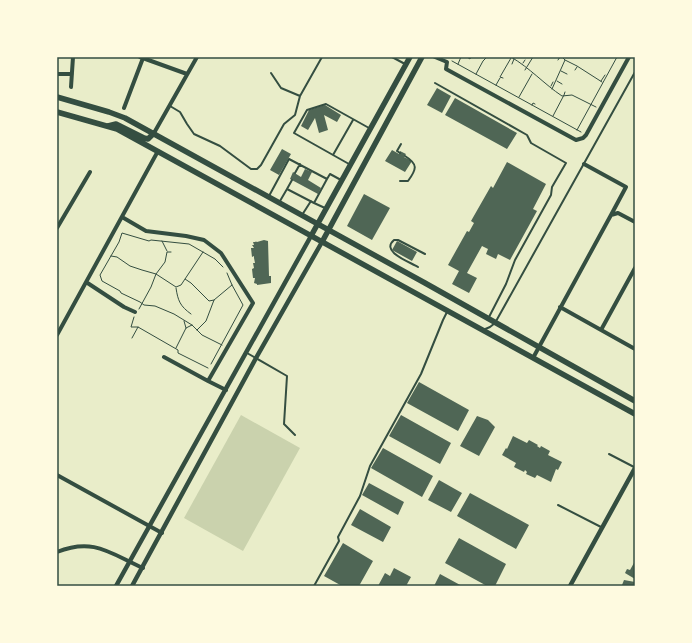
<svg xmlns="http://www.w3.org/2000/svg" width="692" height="643" font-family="'Alegreya Sans',sans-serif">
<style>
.green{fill:#cad2ad}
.building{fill:#4f6655}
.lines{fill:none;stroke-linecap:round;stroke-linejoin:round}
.path{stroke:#344e41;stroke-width:1}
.service{stroke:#344e41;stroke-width:2}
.minor{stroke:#344e41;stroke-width:4}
.tertiary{stroke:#344e41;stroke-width:4.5}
.secondary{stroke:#344e41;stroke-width:5.5}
.neatline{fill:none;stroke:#344e41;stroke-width:1.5}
</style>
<rect width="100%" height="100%" fill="#e9edc9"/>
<path class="green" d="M241,415L300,448L243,551L184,518Z"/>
<path class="building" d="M437,88L451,96L442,113L427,105Z
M455,98L517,133L507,149L445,115Z
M325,105L341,115L337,122L324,115L328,130L319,133L315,118L308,130L301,126L309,110Z
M282,149L291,154L279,175L270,170Z
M392,150L399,154L400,151L406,154L404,157L412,161L405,172L385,161Z
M507,162L546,184L533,209L537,211L510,260L498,254L496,259L486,254L488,249L482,246L467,273L477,278L469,293L452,284L459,271L448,265L467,231L469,232L474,223L471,221L491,186L493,188Z
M305,169L312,172L308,180L321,188L318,194L290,179L293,172L301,177Z
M364,194L390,208L372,240L347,226Z
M264,240L268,241L269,276H271V283L257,285V284L254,283L255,278H253L252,269L254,268L253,263H255L254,258V256L252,257L251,248H254L252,245H254L253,242H256L255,241L257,242Z
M397,241L417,252L412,261L392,250Z
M419,382L469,410L458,431L407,403Z
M401,415L451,443L440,464L389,436Z
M477,416L488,420L495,427L479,456L460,446Z
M513,436L527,443L529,440L538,445L537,446L540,448L541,446L550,451L548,455L562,462L558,470L556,469L551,482L537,475L535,478L526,474L527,472L525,470L524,472L514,467L516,463L502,455L506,448L507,449Z
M383,448L433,476L422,497L371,468Z
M439,480L462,493L451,512L428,500Z
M369,483L404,502L398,515L362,495Z
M470,493L529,525L516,549L457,516Z
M360,509L391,527L383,542L351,525Z
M459,538L506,564L495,586H487L445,563Z
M343,543L373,561L359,586H342L324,576Z
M635,561V579L625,573L627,569L630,570Z
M394,568L411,577L406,586H378L385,573L390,576Z
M440,574L462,586H434Z
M624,580L635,582V586L622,585Z"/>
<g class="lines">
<path class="path" d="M467,57L470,59L471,57
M511,57C530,68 544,84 562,96L572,95L596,107
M558,60L560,57
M565,60L577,66L602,82
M452,61L581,132
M523,63L525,60
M458,64L461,57
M512,64L514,59
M525,70L533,57
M575,70L577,67
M561,71L567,74
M476,74L483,61L487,57
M503,78L500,77L511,58
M557,81L562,84
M601,81L605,75
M496,85L500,78
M551,86L553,82
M552,89L565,60L562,57
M519,97L532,74
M532,105L533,103L535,104
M553,116L564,95L565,92
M577,130L617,57
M162,241L167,251
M203,252L185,279L191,283L209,301L214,300
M111,256L117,257L130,266L142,270L156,274L176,287L181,285L185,279
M176,288C178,301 180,306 191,314
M139,309L151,287L156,274L165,262L167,252H171
M134,317L131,327H138
M184,321L186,328
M197,330L206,321L214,300L232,285
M132,338L138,327L178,350V353L208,368
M222,345L202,335L192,325L174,314L155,306L144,305L140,302L121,293L120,291L102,281L100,275L119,242L122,233L149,241L151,240L189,244L215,259L223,267
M176,348L186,328L192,325
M211,364L243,305L232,285L227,273"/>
<path class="service" d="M392,57L405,64
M271,73L281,88L300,96
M435,83L527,135L531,143L566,163L552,187L551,195L515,260L506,284L489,317
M170,106L180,112L187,124L194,134L220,146L251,169H257L261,165L284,124L295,115L300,96L322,57
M400,153L397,151L401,144
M333,155L353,120
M349,164L294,133L307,110L326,104L369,128
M295,173L300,164
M400,181H408C417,169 418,164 405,156
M287,189L292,180
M269,196L289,159L327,179L330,174L341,180
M280,201L287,189L314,203
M325,208L314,203L327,179
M302,215L311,201
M418,267C410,262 380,252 394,240H398L425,254
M483,330L490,327L495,323L635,72
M247,353L287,376L284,424L295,435
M609,454L634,467
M558,505L601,527
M314,586L339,541L338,537L360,496L370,466L421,374L443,320L447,312"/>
<path class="minor" d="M140,57L187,74
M435,57L447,62L446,69L576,140L583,138L586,135L629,57
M57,74H72
M71,87L73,57
M124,108L143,58
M154,133L197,57
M584,164L626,187L611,215
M122,217L146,231L186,236L204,240L221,253L253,303L208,381L164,357
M57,228L90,172
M86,282L124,307L135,312
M560,307L635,349
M601,330L635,268
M57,335L158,151
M533,358L611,215L618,213L635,222
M208,381L226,390
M57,475L162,533
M57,552C94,537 111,554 143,568"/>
<path class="tertiary" d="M116,586L311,236
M132,586L256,358L322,242
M570,586L635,468"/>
<path class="secondary" d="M57,97L109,112L125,118L425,283L635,401
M57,112L117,129L635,414
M108,126L116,124L144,138L148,139L154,133
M311,236L410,57
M322,242L422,57"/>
</g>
<rect width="692" height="643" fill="none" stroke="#fefae0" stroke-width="116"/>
<rect x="58" y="58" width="576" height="527" class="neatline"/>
</svg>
